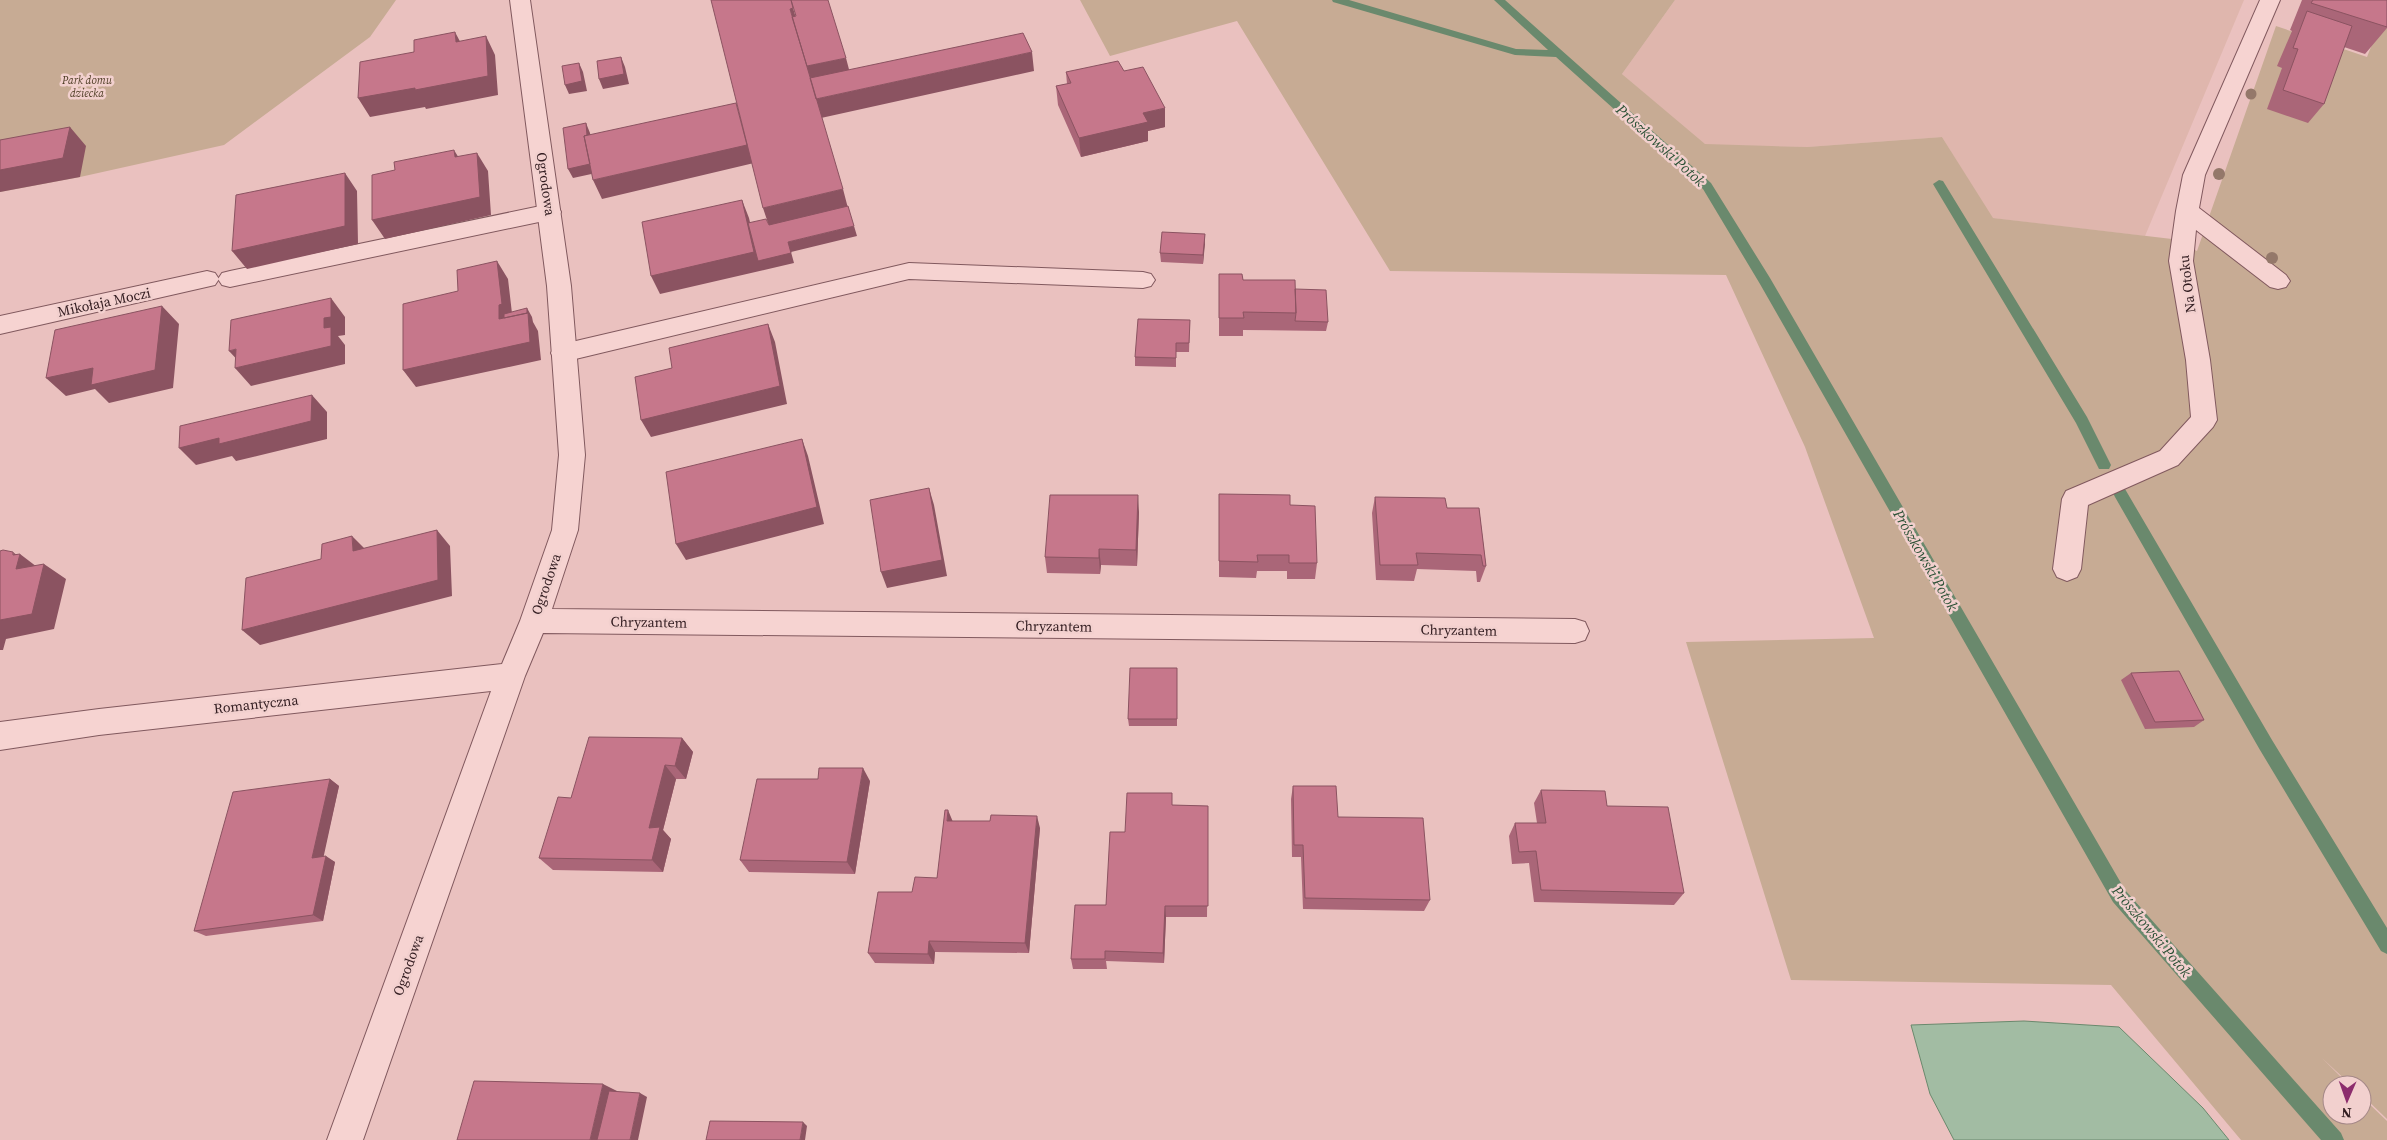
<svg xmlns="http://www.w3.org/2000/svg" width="2387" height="1140" font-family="'Source Serif 4',serif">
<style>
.farmland{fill:#dfb6ad}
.green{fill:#c7ab94}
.water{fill:#a2bca3;stroke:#6a896d}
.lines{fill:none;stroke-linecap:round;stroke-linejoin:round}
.stream{fill:#6a896d;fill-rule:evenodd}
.service-casing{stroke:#81595e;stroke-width:2}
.minor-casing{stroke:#81595e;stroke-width:2}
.service{fill:#f6d3d1;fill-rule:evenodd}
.minor{fill:#f6d3d1;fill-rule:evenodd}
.tree{fill:#94786a}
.wall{fill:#aa6678}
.shaded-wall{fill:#8b5361}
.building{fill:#c6778b;stroke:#8b5361}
.labels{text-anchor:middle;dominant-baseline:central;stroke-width:5;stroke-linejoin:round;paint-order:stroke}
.far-park-label{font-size:11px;font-style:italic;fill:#4d3c24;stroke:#f2d0ce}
.street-label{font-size:14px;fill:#321c20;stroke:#f2d0ce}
.water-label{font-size:15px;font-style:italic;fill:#2c5136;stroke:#f2d0ce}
</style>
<rect width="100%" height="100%" fill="#eac1bf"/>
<path class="farmland" d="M1675,0H2244L2145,236L1992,218L1942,137L1807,147L1705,145L1622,74Z"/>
<path class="green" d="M0,0H396L370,37L224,145L80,177L0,192Z
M1080,0H1675L1622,74L1705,144L1807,147L1942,137L1993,218L2172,239L2197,251L2276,26L2367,57L2387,6V1119L2362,1095V1085H2351L2322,1058L2349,1085H2332V1115H2362V1097L2387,1121V1140H2241L2111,985L1791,980L1686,642L1874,638L1805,447L1726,275L1390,271L1237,21L1110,56Z"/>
<path class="water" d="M2024,1021L2119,1027L2203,1108L2229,1140H1954L1930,1094L1911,1025Z"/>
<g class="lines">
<path class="stream" d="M1332,0H1349L1516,49L1548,50L1494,0H1505L1711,183L1770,278L2125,890L2341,1133L2344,1140H2321L2113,902L1760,284L1703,189L1556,57L1515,55L1333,2Z
M1939,180L1943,181L2087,417L2111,465L2109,469H2099L2076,423L1933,184Z
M2120,487L2125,489L2272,740L2387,928V954L2381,951L2260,750L2115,497L2113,493L2115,489Z"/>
<g class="service-casing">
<path id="service" d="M2260,0H2280L2205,175L2199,208L2286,275L2290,281L2286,287L2278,289L2270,287L2196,230L2193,261L2210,360L2217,420L2213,427L2178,465L2088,505L2081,569L2077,577L2067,581L2057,577L2053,569L2062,499L2066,491L2160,451L2191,417L2186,360L2169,261L2176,211L2183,175Z
M550,204L558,206L561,212L558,218L230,287L222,285L218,279L222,273L230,271Z
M909,263L1143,272L1151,274L1155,280L1151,286L1143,288L909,279L563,362L554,359L551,353L554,347L563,344Z"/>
</g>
<g class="minor-casing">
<path id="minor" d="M510,0H530L571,286L585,455L578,530L552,609L1575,619L1585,622L1589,631L1585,640L1575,643L543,633L525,676L363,1140H327L491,691L99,735L0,750V722L99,709L502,664L520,621L552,530L559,455L547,286Z
M207,271L215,273L219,279L215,285L0,334V316Z"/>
</g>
<use href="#service" class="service"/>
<use href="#minor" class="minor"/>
</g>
<g class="tree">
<circle cx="2251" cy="94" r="5.5"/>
<circle cx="2219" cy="174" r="6"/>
<circle cx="2272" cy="258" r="6"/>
</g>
<path class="wall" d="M2302,0H2387V28L2365,54L2344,47L2324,104L2308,123L2267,109L2282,68L2277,66L2292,31L2290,30Z
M1124,71L1165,127L1148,131V141L1081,157L1058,105L1056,86L1067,84L1066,72Z
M1205,234L1203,264L1161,262L1160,253Z
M1219,274L1243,280L1295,289L1328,322L1326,331L1243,330V336H1219Z
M1190,320L1189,352H1176V367L1135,366V357Z
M1375,497L1447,508H1479L1486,566L1480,582H1477L1476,571L1417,569L1414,581L1376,580L1372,513Z
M1219,510L1317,563L1315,579H1287V571H1257L1256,578L1219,577Z
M1139,512L1137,566L1101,565L1100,574L1047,573L1045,557Z
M1177,668V726H1129L1128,719Z
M2131,673L2204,720L2194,727L2145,729L2121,680Z
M682,738L693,752L686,779H676L663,830L671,839L663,872L553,870L539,858L571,798Z
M330,779L339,786L323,856L335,862L323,921L206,936L194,931Z
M870,781L855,874L749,872L740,860Z
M1293,786L1338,817L1430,900L1424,911L1303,909L1301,857H1292L1291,799Z
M1541,790L1607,806L1684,893L1674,905L1534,902L1529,863L1512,864L1509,836L1515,823H1537L1534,803Z
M1173,805L1208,806L1207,917H1166L1164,963L1106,961L1107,969H1073L1071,959L1106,905L1125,832Z
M952,821L1040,828L1029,953L935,952L934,964L875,963L868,953L912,892L937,878Z"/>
<path class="shaded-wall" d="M793,8L801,35L798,36L790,9Z
M455,32L465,51L456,42Z
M486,36L495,55L498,95L426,109L425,107L370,117L358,98Z
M1032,52L1034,71L821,118L816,99Z
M621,57L625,67L629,84L603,89L599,79Z
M846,58L851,77L812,85L806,66Z
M579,63L583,72L587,91L569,94L565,85Z
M1165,108V127L1148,131V141L1081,157L1079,138L1143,113Z
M586,123L590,133L596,173L573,178L568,169Z
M70,127L86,146L80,177L0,192V170Z
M748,144L754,163L602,199L593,180Z
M454,150L465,168L455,157Z
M477,153L488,171L491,215L385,239L372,220Z
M345,173L357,191L358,244L247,269L232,251Z
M843,189L850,216L772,235L763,208Z
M742,200L749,218L759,261L788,242L854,226L857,236L791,252L794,263L660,294L651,276Z
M1205,234V244L1203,264V255Z
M497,261L508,279L513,322L527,308L532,317L533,322L538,331L541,360L416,387L403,370L499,319Z
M331,298L345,317V335L338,336L345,345V364L251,386L235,368L243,366L229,351L324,328V318Z
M162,306L179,324L173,388L109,403L95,389L66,396L46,378Z
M768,324L775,342L787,404L651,437L641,420Z
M312,395L327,412V439L236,461L232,456L196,465L179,448Z
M802,439L808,456L824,524L686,560L676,544Z
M929,488L934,505L947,576L887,588L881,572Z
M1138,495L1139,512L1137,566L1136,550Z
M437,530L450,546L452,596L260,645L242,630Z
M352,536L368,552L353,551Z
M1099,549L1101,565L1100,574L1099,558Z
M13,552L19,557L20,554L41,570L16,569Z
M44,564L66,579L54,629L6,639L3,650H0V620Z
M682,738L693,752L686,779L675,766Z
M665,765L676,779L663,830L671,839L663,872L652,860L649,828Z
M863,768L870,781L855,874L847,862Z
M330,779L339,786L322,864L312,858Z
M948,810L953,822L947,821Z
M1037,816L1040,828L1029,953L1025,943Z
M326,856L335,862L323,921L313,915Z
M1165,906L1166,917L1164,963L1163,953Z
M929,941L935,952L934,964L928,954Z
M603,1084L617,1091L606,1140H590Z
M640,1093L647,1097L638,1140H630Z
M803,1122L807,1126L805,1140H800Z"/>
<path class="building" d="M711,0H791L793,8L790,9L843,189L763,208Z
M791,0H828L846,58L807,66L792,17L796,16Z
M2313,0H2387V27L2311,3Z
M2307,11L2352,26L2324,104L2283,90L2298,49L2293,48Z
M455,32L456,42L486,36L488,76L415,90V88L358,98L360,62L414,52V40Z
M1023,33L1032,52L816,99L810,78Z
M621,57L624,74L599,79L597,61Z
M1118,61L1124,71L1143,67L1165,108L1143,113L1148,122L1079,138L1056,86L1071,83L1066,72Z
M579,63L582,81L565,85L562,66Z
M736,103L747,145L593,180L584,136Z
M586,123L587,135L584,136L590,164L568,169L563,128Z
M70,127L63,158L0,170V140Z
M454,150L455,157L477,153L480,197L372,220V175L395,170L394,162Z
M345,173V226L232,251L236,195Z
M742,200L754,252L651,276L642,222Z
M848,206L854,226L788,242L791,253L758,261L748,223L766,219L769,225Z
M1162,232L1205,234L1203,255L1160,253Z
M497,261L502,304L499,305V319L528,313L530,342L403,370V304L458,291L457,270Z
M1219,274H1242L1243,280H1295L1296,313L1243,312L1244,318H1219Z
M1295,289L1326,290L1328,322L1295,321L1296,313Z
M331,298V317L324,318V328L331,327V346L235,368L236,349L229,351L231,320Z
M162,306L155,370L91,385L93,368L46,378L55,330Z
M527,308V313L504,318V314Z
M1138,319L1190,320L1189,343H1176V358L1135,357Z
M768,324L780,386L641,420L635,377L672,368L669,348Z
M312,395L311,421L219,444V438L179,448L180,426Z
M802,439L817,507L676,544L666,472Z
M929,488L942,560L881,572L870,500Z
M1219,494L1290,495V505L1315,506L1317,563H1289V555H1257L1258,562L1219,561Z
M1050,495H1138L1136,550L1099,549V558L1045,557Z
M1375,497L1445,498L1447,508H1479L1486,566H1483L1481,555L1416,553L1418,565H1380Z
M437,530L438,580L242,630L246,578L321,559L322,544L352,536L353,551Z
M3,550L13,552V555L20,554L16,569L44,564L32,614L0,620V551Z
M1130,668H1177V719H1128Z
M2179,671L2204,720L2155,722L2131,673Z
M589,737L682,738L675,766L665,765L649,828L660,827L652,860L539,858L558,797L571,798Z
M819,768H863L847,862L740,860L757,779H818Z
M330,779L312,858L326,856L313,915L194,931L233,792Z
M1293,786H1336L1338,817L1423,818L1430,900L1305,898L1303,845H1294Z
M1541,790L1605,791L1607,806L1668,807L1684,893L1541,890L1536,851L1519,852L1515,823H1546Z
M1127,793H1172V805L1208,806V906H1165L1163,953L1105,951V959H1071L1075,905H1106L1110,832H1125Z
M945,810H948L947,821H990L991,815L1037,816L1025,943L929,941L928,954L868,953L878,892H912L915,877L937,878Z
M474,1081L603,1084L590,1140H457Z
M609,1091L640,1093L630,1140H597Z
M710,1121L803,1122L800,1140H706Z"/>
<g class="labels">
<g class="far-park-label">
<text x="87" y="80">Park domu<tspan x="87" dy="13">dziecka</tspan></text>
</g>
<g class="street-label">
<text transform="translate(546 184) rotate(82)">Ogrodowa</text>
<text transform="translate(2187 284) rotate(-97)">Na Otoku</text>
<text transform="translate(104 302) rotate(-12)">Mikołaja Moczi</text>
<text transform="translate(546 584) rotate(-71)">Ogrodowa</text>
<text transform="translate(649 622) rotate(1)">Chryzantem</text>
<text transform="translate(1054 626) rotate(1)">Chryzantem</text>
<text transform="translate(1459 630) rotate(1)">Chryzantem</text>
<text transform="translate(256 704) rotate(-6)">Romantyczna</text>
<text transform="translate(408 965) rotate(-70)">Ogrodowa</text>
</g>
<g class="water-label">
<text transform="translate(1661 145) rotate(42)">Prószkowski Potok</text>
<text transform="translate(1926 560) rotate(60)">Prószkowski Potok</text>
<text transform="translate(2152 931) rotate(50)">Prószkowski Potok</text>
</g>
</g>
<g transform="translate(2347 1100) rotate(182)"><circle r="24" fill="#f2d0ce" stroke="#a58888"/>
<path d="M0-4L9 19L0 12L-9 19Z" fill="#8c2d6d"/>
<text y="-8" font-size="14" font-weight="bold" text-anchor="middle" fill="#321c20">N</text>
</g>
</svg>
